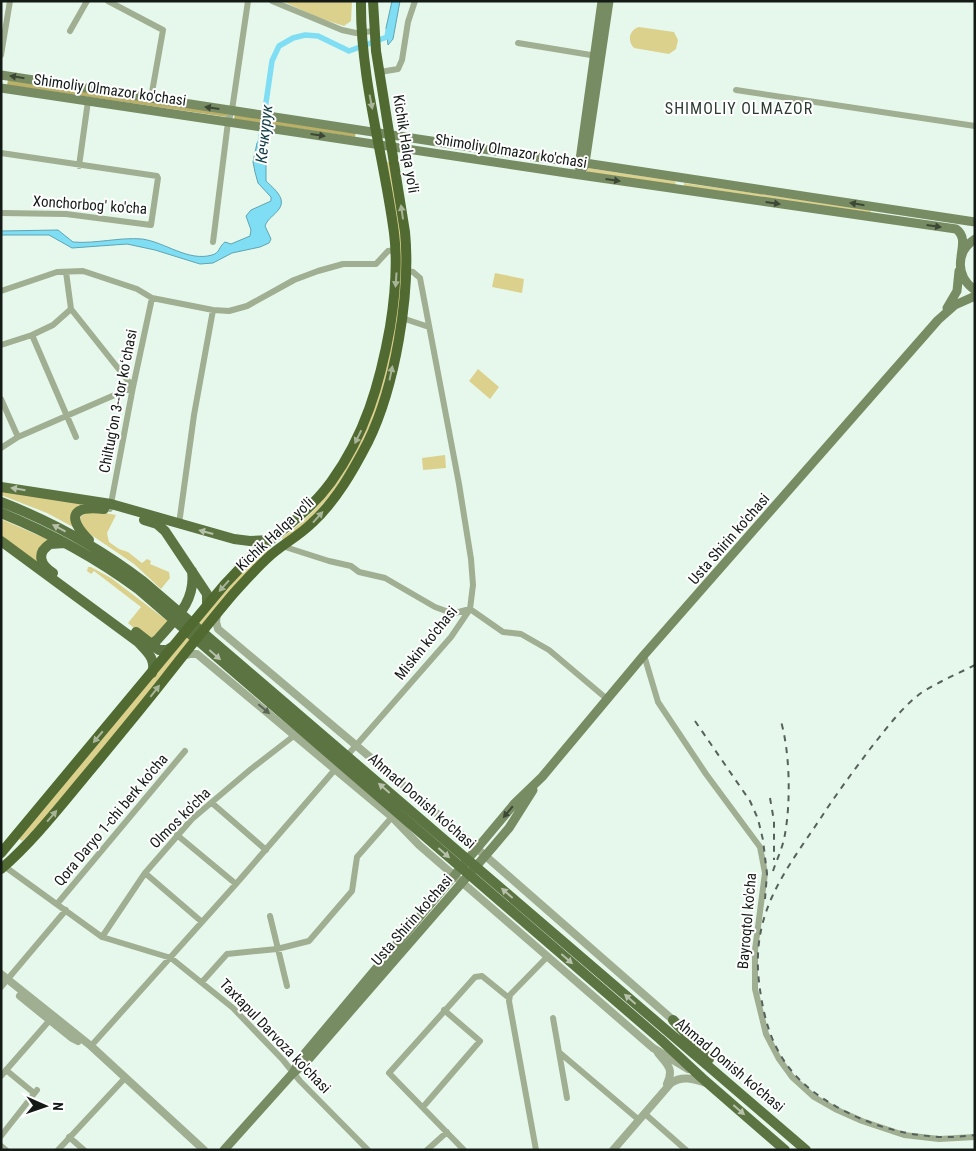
<svg xmlns="http://www.w3.org/2000/svg" width="976" height="1151" font-family="'Roboto Condensed',sans-serif">
<style>
.green{fill:#dbd18c}
.forest{fill:#bab067}
.water{fill:#7fdef4;stroke:#5fa4b2}
.lines{fill:none;stroke-linecap:round;stroke-linejoin:round}
.canal{stroke:#7fdef4;stroke-width:5.5}
.pedestrian{stroke:#a0ae92;stroke-width:4.5}
.minor{stroke:#a0ae92;stroke-width:6}
.tertiary{stroke:#a0ae92;stroke-width:8}
.secondary{stroke:#788c63;stroke-width:9}
.primary{stroke:#5c7441;stroke-width:10}
.trunk{stroke:#506a31;stroke-width:10}
.rail{stroke:#57615b;stroke-width:2;stroke-dasharray:6 6;stroke-linecap:butt}
.oneway{fill:#3c4835}
.oneway2{fill:#a8b498}
.oneway3{fill:#b6c0aa}
.oneway4{fill:#5a6454}
.labels{text-anchor:middle;dominant-baseline:central;stroke-width:4;stroke-linejoin:round;paint-order:stroke}
.street-label{font-size:15px;fill:#141b17;stroke:#fff}
.neighbourhood-label{font-size:16px;letter-spacing:1px;fill:#2c3b32;stroke:#fff}
.water-label{font-size:16px;font-style:italic;fill:#0e3b45;stroke:#fff}
</style>
<rect width="100%" height="100%" fill="#e6f8ec"/>
<path class="green" d="M282,1H352L351,21L344,26L319,18Z
M639,27L674,32L678,40L676,49L669,54L634,48C627,41 629,30 639,27Z
M386,162H390L403,240L402,287L393,351L377,410L357,456L330,496L308,521L283,541L282,538L301,523L315,509L345,470L395,316Z
M587,168L674,181L676,183L675,185L587,172Z
M684,183L871,210L870,214L684,186Z
M495,273L524,279L522,293L492,287Z
M478,369L499,387L490,399L469,381Z
M445,455L446,468L423,470L422,458Z
M1,491L86,503L77,507L71,519L73,527L47,513L1,495Z
M91,510L116,515L107,533L109,542L119,549L128,552L142,563L147,559L151,561L150,564L169,572L170,578L161,589L134,564L84,530L80,520L81,516Z
M1,519L49,540C38,547 35,552 38,565L1,538Z
M268,548L270,551L38,826L22,841L18,838L250,562Z
M88,567H91L111,578L169,622L149,641L128,623L141,607L94,571L91,574L87,571Z"/>
<path class="forest" d="M8,80L227,112V117L7,85Z
M235,114L356,132L355,137L234,119Z"/>
<path class="water" d="M392,1H400L393,39L388,45L386,28Z
M261,137L263,144V157L266,161V181C273,188 287,198 279,209C274,216 268,218 265,226L271,239L269,243L260,247L232,253L213,263L200,264L155,250L127,244L72,248L49,235H1V231L58,230L73,242C96,244 119,237 142,239C165,242 188,262 212,255C220,253 219,246 225,242L231,244L250,236L251,230L246,216L251,210L271,201V197L258,183L255,172L253,162L257,143Z"/>
<g class="lines">
<path class="canal" d="M260,144L272,61L279,46L293,38L305,35L318,36L349,51L387,37L388,31"/>
<path class="pedestrian" d="M1,1145L7,1150"/>
<path class="minor" d="M108,1L163,30L151,98
M272,1L342,30L356,33L374,31
M70,31L87,1
M518,43L597,56
M1,55L10,1
M380,72L398,69L402,60L408,22L415,1
M736,90L975,126
M1,153L157,176L158,178L151,225L66,214L1,213
M79,166L88,101
M213,242L228,122L232,110L248,1
M1,291L57,272L83,271L137,289L152,298L213,310L229,311L247,306L294,280L318,271L343,264H376L388,251L396,250
M402,318L429,327
M32,335L76,437
M1,345L32,335L53,325L71,309
M1,399L18,437
M1,448L18,437L133,387L71,309L66,272
M110,509L133,387L152,298
M179,524L194,415L213,310
M282,546L329,561L351,566L359,572L385,578L435,607L446,611L455,613L470,609L503,632L521,634L549,650L607,699
M644,655L658,702L706,774L760,847L765,873L755,950V989L766,1034L779,1059L792,1077L814,1097L835,1109L862,1121L904,1135L939,1139L975,1137
M345,758L451,637L470,609L473,585L471,559L459,484L420,278L413,272L407,271
M212,803L266,850
M177,835L236,884
M4,866L102,937L171,958L233,1008L283,1060L300,1081L368,1150
M145,873L202,922
M57,904L185,751
M270,916L287,986
M102,937L145,873L192,819L251,769L295,735
M202,982L227,954L277,949L309,941L352,891L357,857L392,817
M1,987L66,910
M553,1018L567,1098
M91,1046L236,884L338,766
M560,1053L639,1120
M6,1070L34,1093
M1,1076L49,1021
M423,1107L480,1041L444,1010
M644,1113L686,1150
M1,1136L37,1090
M69,1137L84,1150
M58,1150L125,1078
M427,1150L447,1132
M464,1150L389,1073L475,977L482,976L509,998
M536,1150L509,1001L510,995L548,956"/>
<path class="tertiary" d="M217,614L216,622L218,629L441,817L673,1020
M183,656L190,654H197L392,817L419,845L653,1048L688,1069
M1,974L91,1046L204,1150
M20,996L72,1038L78,1041
M658,1053C668,1065 674,1069 667,1084
M613,1150L671,1083C682,1075 694,1079 706,1083"/>
<path class="secondary" d="M1,75L542,158L585,163L975,222
M1,88L580,175L956,229C966,236 962,247 961,257
M579,167L602,1
M583,168L585,163L609,1
M975,239C955,252 956,277 975,290
M947,308L957,291L959,271
M293,1073L302,1057L515,803L542,777L644,655L938,320L955,305L975,296
M224,1150L293,1073L307,1061L492,848L509,828L533,790"/>
<path class="primary" d="M1,487L111,504L234,539L250,541L271,540
M1,502C53,522 101,549 144,582L806,1150
M1,513C50,533 96,558 138,589L660,1039L702,1078L785,1150
M144,520L157,524L165,531L207,594V604
M89,540C66,517 72,505 104,509
M1,541L138,642C146,651 157,659 152,673
M53,573C40,565 36,553 50,544L65,543
M136,632L159,650H167L172,647
M146,643L151,644L157,640C175,619 196,602 192,571
M673,1020L709,1059"/>
<path class="trunk" d="M1,853L225,584C238,571 249,557 263,546C288,526 312,508 331,482C365,435 380,383 390,327C395,296 398,265 394,233C384,156 360,79 361,1
M1,869C30,844 54,814 78,785C108,749 138,713 167,676C189,648 211,620 234,593C246,580 258,566 272,554C285,543 300,535 312,523C336,501 353,471 368,442C395,387 411,294 405,232L376,51L373,1"/>
<path class="rail" d="M975,665C957,674 938,682 921,693C901,708 886,729 870,749C855,769 840,789 826,810C808,838 786,866 772,897C757,930 755,961 761,996C769,1048 790,1081 837,1107C878,1130 927,1142 975,1135
M695,721L750,801L758,819L763,840L767,874L765,899
M770,798L774,821V860
M773,871C777,859 783,847 785,834C791,801 790,750 780,718"/>
</g>
<defs><path id="oneway-solid" d="M-6-.8H1V-3.2L6.5 0L1 3.2V.8H-6Z" transform="scale(1.25)"/></defs>
<g class="oneway">
<use href="#oneway-solid" transform="translate(17 77) rotate(-171)"/>
<use href="#oneway-solid" transform="translate(212 108) rotate(-172)"/>
<use href="#oneway-solid" transform="translate(318 135) rotate(8)"/>
<use href="#oneway-solid" transform="translate(613 180) rotate(8)"/>
<use href="#oneway-solid" transform="translate(773 203) rotate(8)"/>
<use href="#oneway-solid" transform="translate(857 204) rotate(-171)"/>
<use href="#oneway-solid" transform="translate(934 226) rotate(8)"/>
<use href="#oneway-solid" transform="translate(508 812) rotate(130)"/>
</g>
<g class="oneway2">
<use href="#oneway-solid" transform="translate(371 102) rotate(79)"/>
<use href="#oneway-solid" transform="translate(402 212) rotate(-98)"/>
<use href="#oneway-solid" transform="translate(396 280) rotate(94)"/>
<use href="#oneway-solid" transform="translate(391 373) rotate(-78)"/>
<use href="#oneway-solid" transform="translate(358 437) rotate(116)"/>
<use href="#oneway-solid" transform="translate(318 517) rotate(-48)"/>
<use href="#oneway-solid" transform="translate(224 586) rotate(132)"/>
<use href="#oneway-solid" transform="translate(155 691) rotate(-52)"/>
<use href="#oneway-solid" transform="translate(98 737) rotate(130)"/>
<use href="#oneway-solid" transform="translate(52 816) rotate(-49)"/>
</g>
<g class="oneway3">
<use href="#oneway-solid" transform="translate(18 489) rotate(-171)"/>
<use href="#oneway-solid" transform="translate(59 528) rotate(-152)"/>
<use href="#oneway-solid" transform="translate(206 532) rotate(-165)"/>
<use href="#oneway-solid" transform="translate(215 655) rotate(41)"/>
<use href="#oneway-solid" transform="translate(384 788) rotate(-139)"/>
<use href="#oneway-solid" transform="translate(444 853) rotate(41)"/>
<use href="#oneway-solid" transform="translate(507 893) rotate(-139)"/>
<use href="#oneway-solid" transform="translate(567 959) rotate(41)"/>
<use href="#oneway-solid" transform="translate(630 999) rotate(-139)"/>
<use href="#oneway-solid" transform="translate(739 1110) rotate(41)"/>
</g>
<use class="oneway4" href="#oneway-solid" transform="translate(264 709) rotate(40)"/>
<g class="labels">
<g class="street-label">
<text transform="translate(110 90) rotate(8)">Shimoliy Olmazor ko'chasi</text>
<text transform="translate(406 144) rotate(81)">Kichik Halqa yo'li</text>
<text transform="translate(511 151) rotate(9)">Shimoliy Olmazor ko'chasi</text>
<text transform="translate(90 205) rotate(4)">Xonchorbog' ko'cha</text>
<text transform="translate(118 401) rotate(-79)">Chiltug'on 3--tor koʻchasi</text>
<text transform="translate(275 534) rotate(-43)">Kichik Halqa yo'li</text>
<text transform="translate(729 539) rotate(-49)">Usta Shirin ko'chasi</text>
<text transform="translate(426 643) rotate(-51)">Miskin ko'chasi</text>
<text transform="translate(422 801) rotate(41)">Ahmad Donish ko'chasi</text>
<text transform="translate(180 818) rotate(-45)">Olmos ko'cha</text>
<text transform="translate(111 820) rotate(-50)">Qora Daryo 1-chi berk ko'cha</text>
<text transform="translate(412 920) rotate(-49)">Usta Shirin ko'chasi</text>
<text transform="translate(747 921) rotate(-85)">Bayroqtol ko'cha</text>
<text transform="translate(275 1036) rotate(46)">Taxtapul Darvoza ko'chasi</text>
<text transform="translate(730 1065) rotate(40)">Ahmad Donish ko'chasi</text>
</g>
<g class="neighbourhood-label">
<text x="739" y="108">SHIMOLIY OLMAZOR</text>
</g>
<g class="water-label">
<text transform="translate(264 134) rotate(-84)">Кечкурук</text>
</g>
</g>
<rect width="976" height="1151" fill="none" stroke="#141b17" stroke-width="5"/>
<g transform="translate(45 1106) rotate(92)" stroke="#ffffff" stroke-width="4" paint-order="stroke">
<path d="M0-4L9 19L0 12L-9 19Z" fill="#141b17"/>
<text y="-8" font-size="14" font-weight="bold" text-anchor="middle" fill="#141b17">N</text>
</g>
</svg>
